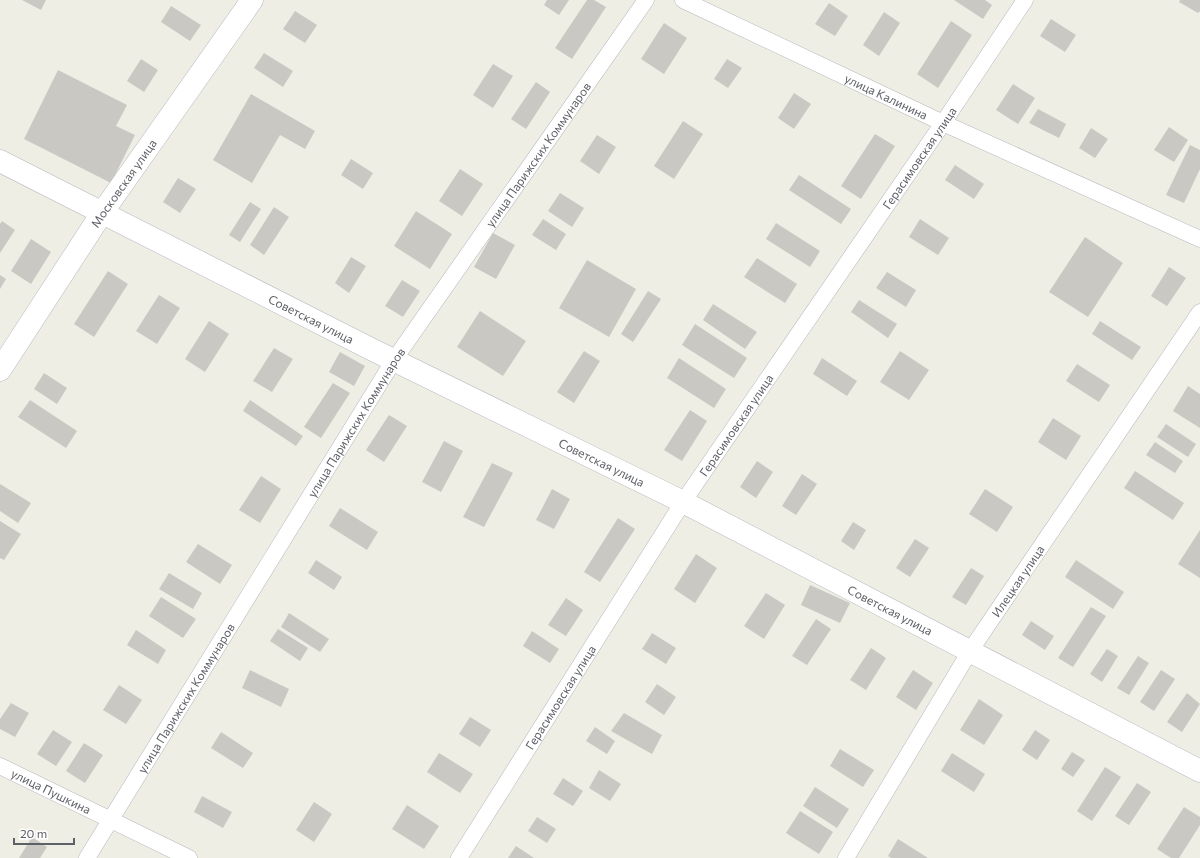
<svg xmlns="http://www.w3.org/2000/svg" width="1200" height="858" font-family="Commissioner,sans-serif">
<style>
.building{fill:#cac8c2}
.lines{fill:none;stroke-linecap:round;stroke-linejoin:round}
.street-casing{stroke:#b5b7bc;stroke-width:17}
.secondary-casing{stroke:#b6b9bf;stroke-width:23}
.street{stroke:#fff;stroke-width:16}
.secondary{stroke:#fff;stroke-width:22}
.labels{text-anchor:middle;dominant-baseline:central;stroke-width:3;stroke-linejoin:round;paint-order:stroke}
.street-label{font-size:12px;fill:#5d6066;stroke:#fff}
</style>
<rect width="100%" height="100%" fill="#efeee5"/>
<path class="building" d="M22,0H46L41,10Z
M547,0H569L559,15L544,5Z
M587,0H594L606,7L572,59L555,48Z
M954,0H985L992,5L983,19Z
M1180,0H1200V11L1198,13L1179,2Z
M829,3L848,16L835,36L815,24Z
M171,6L201,25L190,41L161,22Z
M295,11L317,25L305,43L283,29Z
M884,12L900,23L879,56L863,45Z
M1051,19L1076,35L1065,52L1040,36Z
M951,21L972,35L938,88L917,74Z
M664,23L687,38L664,74L641,59Z
M264,53L293,71L283,87L254,68Z
M141,59L158,70L144,92L127,81Z
M727,59L742,68L728,88L714,79Z
M493,64L513,76L493,108L473,95Z
M58,70L127,105L116,126L135,135L111,183L24,139Z
M536,82L550,92L526,129L511,119Z
M1013,84L1035,98L1018,124L996,110Z
M794,93L811,104L794,129L778,118Z
M251,94L315,131L305,149L280,135L252,183L213,160Z
M1038,109L1066,124L1059,138L1029,123Z
M683,121L703,134L674,179L654,166Z
M1169,127L1188,140L1174,162L1154,150Z
M1091,128L1108,139L1095,158L1079,148Z
M875,134L895,146L861,199L841,186Z
M597,135L616,147L599,174L580,161Z
M1190,145L1200,150V169L1184,203L1166,195Z
M351,159L373,173L363,189L341,175Z
M955,165L984,184L974,199L945,180Z
M460,169L483,184L462,216L439,201Z
M799,175L851,209L841,224L789,190Z
M178,178L196,189L180,213L163,202Z
M560,193L584,208L572,227L548,211Z
M250,202L261,209L240,242L229,235Z
M274,207L289,217L264,255L250,245Z
M416,211L452,234L430,269L394,246Z
M543,219L566,234L556,250L532,235Z
M920,219L949,238L938,255L909,237Z
M2,221L15,230L0,253V224Z
M776,223L820,251L810,267L766,239Z
M493,233L515,245L496,279L474,267Z
M1085,237L1123,263L1088,317L1049,292Z
M31,239L51,252L31,284L11,271Z
M351,257L366,266L349,293L335,283Z
M757,258L797,284L785,303L744,277Z
M587,260L636,289L609,337L559,308Z
M1169,267L1186,278L1167,306L1151,296Z
M108,271L128,284L94,337L74,324Z
M887,272L916,290L906,307L876,288Z
M0,275L6,279L0,289Z
M402,280L420,291L403,317L385,306Z
M648,291L661,299L633,342L621,334Z
M159,295L180,308L157,344L136,331Z
M859,300L897,324L888,338L851,312Z
M713,304L757,332L745,349L703,320Z
M480,311L526,341L503,376L457,347Z
M209,321L229,334L205,372L185,359Z
M1100,321L1141,347L1132,360L1092,334Z
M695,324L747,358L734,378L682,345Z
M274,348L293,359L272,392L253,381Z
M584,351L600,361L574,403L557,392Z
M900,351L929,370L909,400L880,382Z
M340,352L365,366L354,386L329,372Z
M679,358L726,389L714,408L667,378Z
M822,358L857,381L847,396L813,374Z
M1077,364L1110,385L1099,402L1066,381Z
M44,373L67,388L57,404L34,389Z
M333,383L350,393L321,438L304,427Z
M1188,386L1200,394V428L1173,411Z
M30,400L77,431L66,448L18,417Z
M250,400L303,436L296,446L243,411Z
M690,410L707,421L682,461L664,450Z
M389,415L407,426L384,462L366,450Z
M1053,418L1081,436L1066,460L1038,442Z
M1166,424L1196,444L1188,457L1157,437Z
M444,441L463,451L441,492L422,482Z
M1155,442L1183,461L1175,473L1146,455Z
M757,461L773,472L756,498L740,487Z
M492,463L513,473L484,527L463,517Z
M1135,471L1184,503L1173,520L1124,488Z
M802,474L817,484L796,515L782,506Z
M261,476L281,489L260,523L239,510Z
M0,484L31,503L18,523L0,511Z
M552,489L570,499L554,529L536,520Z
M985,489L1013,507L997,532L969,514Z
M340,508L378,532L367,550L329,526Z
M618,518L635,529L600,582L584,572Z
M0,521L21,534L4,560L0,558Z
M853,522L866,530L854,550L841,541Z
M1200,530V578L1178,564Z
M915,539L929,548L910,577L896,568Z
M198,544L232,565L220,584L186,562Z
M696,554L717,568L695,603L674,589Z
M316,560L342,577L334,590L308,573Z
M1076,560L1124,592L1113,609L1065,577Z
M971,568L984,576L966,605L952,597Z
M169,573L202,593L193,609L159,589Z
M810,585L850,603L840,623L801,605Z
M766,593L785,605L764,639L744,626Z
M161,597L196,619L183,638L149,616Z
M566,598L583,610L566,636L548,625Z
M1091,607L1106,616L1073,667L1058,658Z
M289,613L329,639L320,652L281,627Z
M816,619L831,629L807,665L792,656Z
M1031,621L1054,636L1045,650L1022,635Z
M278,629L308,648L300,661L270,641Z
M136,630L166,650L158,664L127,645Z
M532,631L559,649L550,663L523,646Z
M652,633L676,648L666,664L642,649Z
M871,648L886,658L866,690L850,680Z
M1107,649L1118,656L1102,682L1090,674Z
M1138,656L1149,663L1129,695L1117,688Z
M250,670L289,689L281,707L242,688Z
M913,670L933,683L916,710L896,697Z
M1161,670L1175,679L1154,711L1140,702Z
M657,684L676,697L664,715L645,702Z
M119,685L142,700L126,724L103,710Z
M1187,693L1200,704L1182,732L1167,722Z
M979,699L1003,715L984,745L960,730Z
M11,703L29,713L15,737L0,729V719Z
M624,713L662,735L652,754L611,731Z
M470,717L491,730L480,747L459,734Z
M595,727L615,741L607,754L586,741Z
M53,730L72,742L56,766L37,754Z
M1035,730L1050,740L1037,760L1022,750Z
M221,732L253,753L243,768L211,748Z
M84,743L103,755L85,783L66,771Z
M840,749L874,770L863,787L830,766Z
M1072,752L1085,760L1073,777L1061,769Z
M439,753L473,774L460,793L427,772Z
M952,753L985,774L974,792L941,771Z
M1105,767L1121,777L1092,821L1077,811Z
M599,770L621,784L610,801L589,788Z
M563,778L583,791L573,806L553,794Z
M1137,783L1151,792L1129,825L1115,816Z
M815,787L849,809L837,828L803,806Z
M202,796L232,812L223,828L194,812Z
M314,802L332,814L314,842L296,830Z
M407,805L439,826L424,849L392,829Z
M1184,807L1200,817V825L1179,858H1171L1157,849Z
M800,811L833,832L819,854L786,833Z
M537,817L556,829L547,843L528,831Z
M32,837L47,847L40,858H19Z
M898,839L928,858H891L888,856Z
M516,846L534,858H508Z"/>
<g class="lines">
<g class="street-casing">
<g id="street">
<path id="s1" d="M683,0L943,123L1200,239"/>
<path id="s2" d="M0,766L189,858"/>
<path id="s3" d="M87,858L394,360L646,0"/>
<path id="s4" d="M459,858L683,502L943,123L1025,0"/>
<path id="s5" d="M846,858L970,651L1200,312"/>
</g>
</g>
<g class="secondary-casing">
<g id="secondary">
<path id="s6" d="M0,161L371,349L683,502L1200,771"/>
<path id="s7" d="M0,370L102,213L252,0"/>
</g>
</g>
<use href="#street" class="street"/>
<use href="#secondary" class="secondary"/>
</g>
<g class="labels">
<g class="street-label">
<text stroke="none"><textPath href="#s1" startOffset="225">улица Калинина</textPath></text>
<text stroke="none"><textPath href="#s3" startOffset="836">улица Парижских Коммунаров</textPath></text>
<text stroke="none"><textPath href="#s4" startOffset="838">Герасимовская улица</textPath></text>
<text stroke="none"><textPath href="#s7" startOffset="224">Московская улица</textPath></text>
<text stroke="none"><textPath href="#s6" startOffset="349">Советская улица</textPath></text>
<text stroke="none"><textPath href="#s3" startOffset="512">улица Парижских Коммунаров</textPath></text>
<text stroke="none"><textPath href="#s4" startOffset="514">Герасимовская улица</textPath></text>
<text stroke="none"><textPath href="#s6" startOffset="673">Советская улица</textPath></text>
<text stroke="none"><textPath href="#s5" startOffset="326">Илецкая улица</textPath></text>
<text stroke="none"><textPath href="#s6" startOffset="997">Советская улица</textPath></text>
<text stroke="none"><textPath href="#s4" startOffset="190">Герасимовская улица</textPath></text>
<text stroke="none"><textPath href="#s3" startOffset="188">улица Парижских Коммунаров</textPath></text>
<text stroke="none"><textPath href="#s2" startOffset="57">улица Пушкина</textPath></text>
</g>
</g>
<path d="M14 838v6h60v-6" fill="none" stroke="#5d6066" stroke-width="2"/>
<text x="20" y="838" font-size="12" fill="#5d6066" stroke="#ffffff" stroke-width="3" paint-order="stroke">20 m</text>
</svg>
